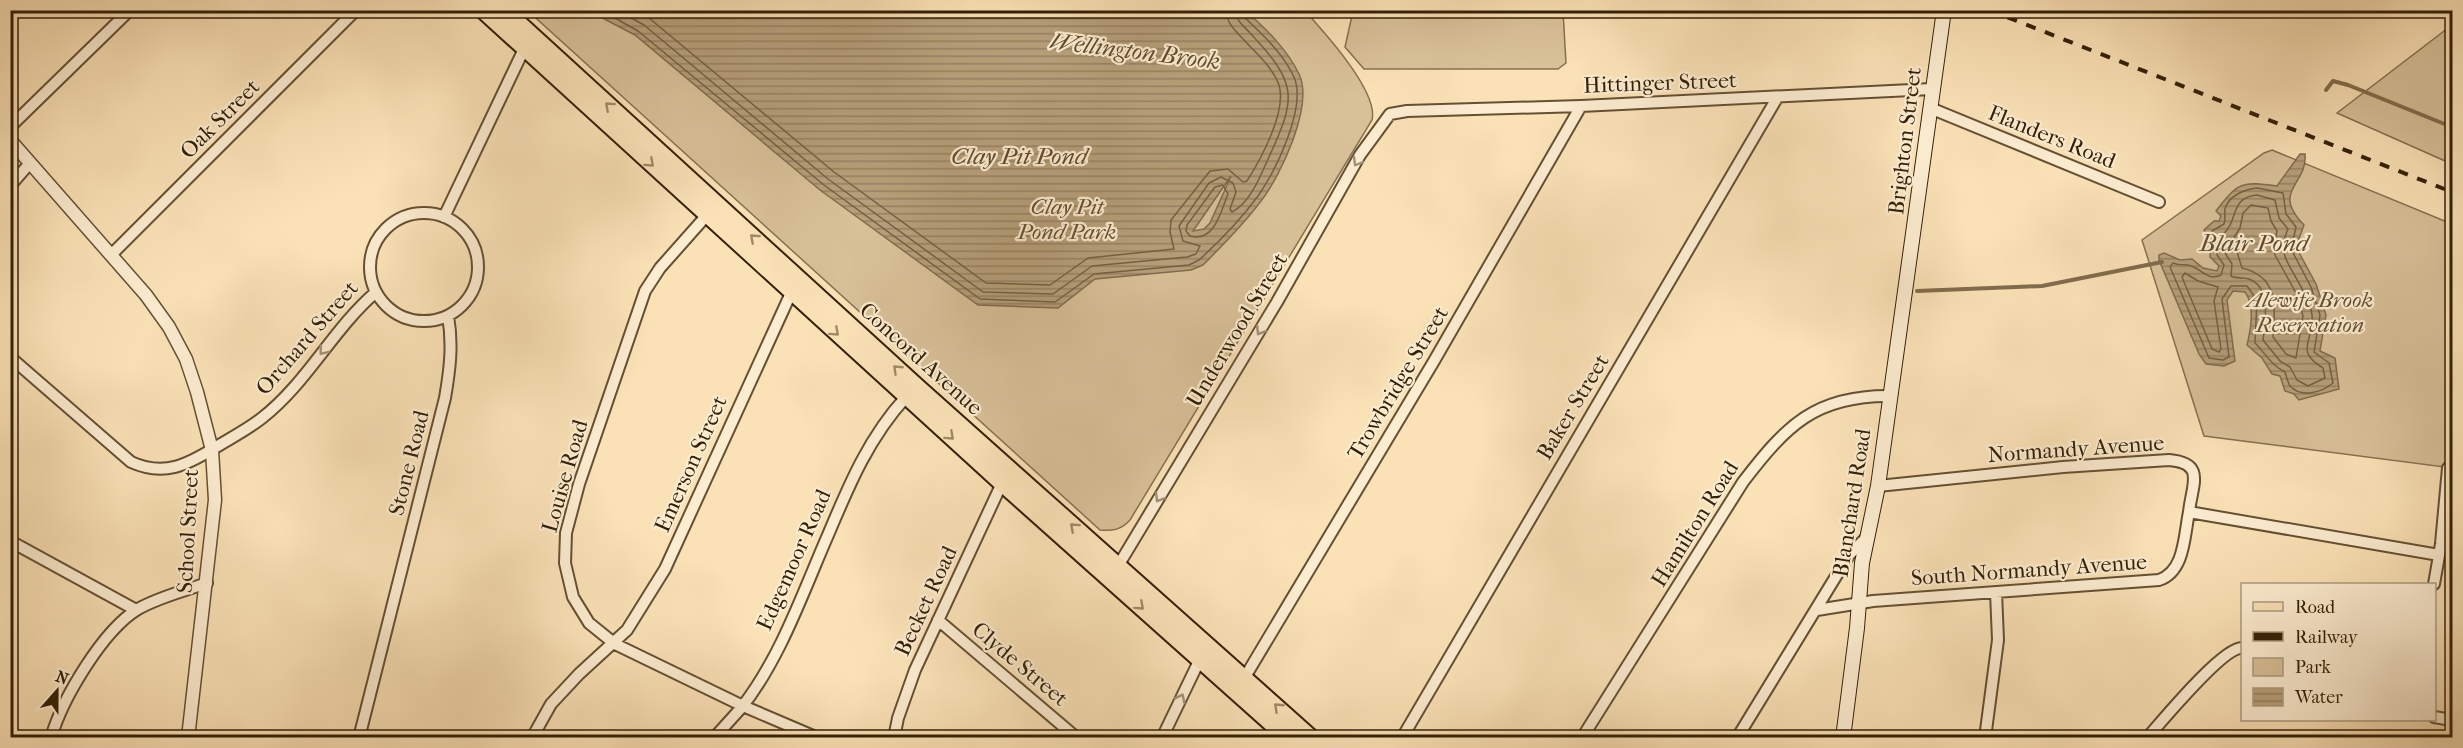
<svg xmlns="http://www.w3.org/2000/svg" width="2463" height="748" font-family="'IM FELL French Canon',serif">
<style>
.park{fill:#d8c098;stroke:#867050;stroke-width:1.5}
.water{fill:url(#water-rules);stroke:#826c4c;stroke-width:1.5;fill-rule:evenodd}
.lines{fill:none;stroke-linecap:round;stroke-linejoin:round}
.shore{stroke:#746040;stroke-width:1.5}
.stream{stroke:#826c4c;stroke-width:4}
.minor-casing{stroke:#655033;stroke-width:14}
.tertiary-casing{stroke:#655033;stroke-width:15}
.secondary-casing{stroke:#332007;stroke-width:16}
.primary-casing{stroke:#332007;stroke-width:20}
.minor{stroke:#fcecd0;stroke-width:10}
.tertiary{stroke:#fcecd0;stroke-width:12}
.secondary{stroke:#fcecd0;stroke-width:14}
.primary{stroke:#fae1b6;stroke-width:16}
.rail{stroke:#332007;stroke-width:4;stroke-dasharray:10 10;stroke-linecap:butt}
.oneway{stroke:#a08a67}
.oneway2{stroke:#a29076}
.labels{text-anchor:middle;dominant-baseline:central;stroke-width:4.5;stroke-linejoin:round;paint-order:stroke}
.street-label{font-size:22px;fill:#332007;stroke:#fcecd0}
.park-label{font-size:22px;font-style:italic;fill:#655032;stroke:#fcecd0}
.water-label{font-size:24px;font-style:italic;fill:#614c2f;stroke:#fcecd0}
</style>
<defs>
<pattern id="water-rules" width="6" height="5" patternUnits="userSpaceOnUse" patternTransform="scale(1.5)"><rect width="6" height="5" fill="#b69f7a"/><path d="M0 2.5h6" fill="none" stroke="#958162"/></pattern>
</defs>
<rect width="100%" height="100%" fill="#fae1b6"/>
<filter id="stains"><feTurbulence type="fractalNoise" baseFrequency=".00333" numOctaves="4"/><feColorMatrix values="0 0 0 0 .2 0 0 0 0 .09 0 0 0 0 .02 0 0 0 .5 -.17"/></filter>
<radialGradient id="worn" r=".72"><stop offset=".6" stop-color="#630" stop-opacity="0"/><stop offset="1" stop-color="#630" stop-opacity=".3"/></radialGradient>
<path class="park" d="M527,10L1305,11C1324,32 1379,92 1372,120L1130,520C1121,530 1113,531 1100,530Z
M1353,11H1563L1566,63L1558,69H1364L1345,47Z
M2452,25V164L2337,113Z
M2272,150L2452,224V468L2204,436L2142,240L2264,153Z"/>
<path class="water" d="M589,11H1246C1266,29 1287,49 1299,74C1314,105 1281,175 1261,201C1244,224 1223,245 1203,265L1191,270L1095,279L1058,308L978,305L820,190L635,35ZM1231,176L1210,223L1204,229L1193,231Z
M2300,154H2305C2308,185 2270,190 2304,225L2296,247L2316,284L2326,315L2320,351L2335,358L2339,389L2299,400L2294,394L2285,391L2280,376L2272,374L2262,358L2247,345C2251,329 2255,305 2245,292L2233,291L2227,300L2235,361L2224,366L2206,364L2199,354L2159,260V255L2164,253L2180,260L2192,259L2203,268L2217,271L2219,266L2210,257L2211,246L2204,230L2214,221H2219L2221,216L2216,211C2238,182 2242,181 2277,186Z"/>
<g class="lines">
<path class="shore" d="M601,10L638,31L824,185L980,299L1055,302L1094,274L1189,265L1199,260C1220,241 1241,219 1258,196C1276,170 1307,107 1294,77C1283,53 1262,34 1244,17L1243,10
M617,10L644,25L828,179L983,292L1053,294L1092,266L1187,257L1196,254L1200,246L1183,241L1179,226L1209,183L1221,177L1233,183L1236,192L1230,209L1232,212C1250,203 1260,177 1268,159C1297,97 1298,84 1250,33C1243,25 1236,21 1235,10
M636,10L649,18L834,172L986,283L1050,285L1088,258L1174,249L1170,232L1171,220L1210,171L1228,169L1243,182L1247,181C1261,159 1287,111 1279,85C1273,68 1257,54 1245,41C1236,31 1227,25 1226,10
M1223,185L1228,194C1221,210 1215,243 1190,236L1186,231L1187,225L1215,187Z
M2257,188L2283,193L2286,214L2296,227L2291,249L2311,287L2320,315L2314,352L2329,363L2333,383C2321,393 2301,398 2290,386C2288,383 2286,375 2285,372C2272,366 2265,353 2255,343L2257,300L2247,286H2231L2222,299L2229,357L2223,360L2209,358L2170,267L2173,263C2179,266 2182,264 2188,265C2200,267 2207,282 2221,275L2224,265L2217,255V245L2212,231L2224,224C2226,218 2224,214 2225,209C2228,196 2245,189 2257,188Z
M2257,195L2275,200L2279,218L2288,229C2286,234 2283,241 2283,247C2283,264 2310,293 2312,315C2315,340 2293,350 2323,368L2325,378L2308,386L2297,380L2290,367L2280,361L2263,340C2265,323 2272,287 2249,279C2243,277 2236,279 2231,276L2232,264L2225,253L2222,235C2240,221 2228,198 2257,195Z
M2251,205L2268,208L2271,221L2277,231L2274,245L2275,255L2296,293L2303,316L2296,358L2286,354L2273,337C2275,306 2279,277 2242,268L2233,239L2240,228L2243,213Z
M2185,273L2198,281L2218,287L2214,301L2221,349L2219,352L2212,349L2182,277Z"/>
<path class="stream" d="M2326,90L2333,81L2348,85L2452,127
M1917,291L2042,286L2162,262"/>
<g class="minor-casing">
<path id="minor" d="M1930,108L2159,202
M10,127L130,10
M10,186L30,163
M370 267a54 54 0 1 1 108 0a54 54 0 1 1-108 0Z
M707,215L660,268L645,291L579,484L566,533L565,563L573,597L589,623L615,644L743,706L818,738
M444,217L524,49
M112,254L356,10
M10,357L131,462C164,477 187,465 216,447C231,438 248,429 262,418C307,383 333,329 376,292
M1878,486L2063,467L2169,460C2206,463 2192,484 2189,512L2439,555
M10,541L136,610
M1118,566L1277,302L1360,155L1390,114L1407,111L1581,106L1932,89
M2434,584L2441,544L2448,468
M1817,610L1873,601L2159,580C2185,571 2184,536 2189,512
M938,620L1077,738
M1245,677L1434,361L1581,106
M2434,717L2452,720
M51,738C62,699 103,630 138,609C159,597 184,591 207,583
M359,738L445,398C450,369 453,344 448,316
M532,738L551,704L579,674L627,630L665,569L791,293
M714,738C724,727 733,717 742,707C781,657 803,592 828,535C849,485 869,437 906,397
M894,738L898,718L915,670L1002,483
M1162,738L1200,659
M1402,738L1777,98
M1582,738L1743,482C1786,426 1815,395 1891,396
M1737,738L1849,555L1868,536
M1985,738L1998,640L1996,592
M2147,738C2163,720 2223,647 2242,648"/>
</g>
<g class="tertiary-casing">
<path id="tertiary" d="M10,140L146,295L169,327L186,359L197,392L212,450L215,500L188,738"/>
</g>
<g class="secondary-casing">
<path id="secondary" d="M1843,738L1857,628L1862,563L1878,486L1944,10"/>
</g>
<g class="primary-casing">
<path id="primary" d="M483,10L1002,483L1288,738
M504,10L916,386L1311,738"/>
</g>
<use href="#minor" class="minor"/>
<use href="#tertiary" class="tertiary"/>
<use href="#secondary" class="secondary"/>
<use href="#primary" class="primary"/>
<path class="rail" d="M1989,10L2452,192"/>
</g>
<defs><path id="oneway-chevron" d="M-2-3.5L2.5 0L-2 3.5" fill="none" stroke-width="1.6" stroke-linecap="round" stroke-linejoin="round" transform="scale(1.5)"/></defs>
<g class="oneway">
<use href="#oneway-chevron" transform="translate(609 106) rotate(-138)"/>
<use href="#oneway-chevron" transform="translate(650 163) rotate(42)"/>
<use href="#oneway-chevron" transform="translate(754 238) rotate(-138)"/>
<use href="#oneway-chevron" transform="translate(835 332) rotate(42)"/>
<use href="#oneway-chevron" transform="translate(897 369) rotate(-137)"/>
<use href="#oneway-chevron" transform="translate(950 436) rotate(42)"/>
<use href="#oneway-chevron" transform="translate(1074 527) rotate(-138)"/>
<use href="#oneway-chevron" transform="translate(1140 606) rotate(42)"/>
<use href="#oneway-chevron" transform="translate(1278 707) rotate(-137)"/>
</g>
<g class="oneway2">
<use href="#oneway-chevron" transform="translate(1357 162) rotate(120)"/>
<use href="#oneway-chevron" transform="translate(1260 331) rotate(121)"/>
<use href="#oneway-chevron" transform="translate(323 351) rotate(128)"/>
<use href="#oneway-chevron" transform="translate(1159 498) rotate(121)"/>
<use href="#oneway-chevron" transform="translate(1181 698) rotate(-64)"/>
</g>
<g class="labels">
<g class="street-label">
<text transform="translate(1660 83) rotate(-2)">Hittinger Street</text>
<text transform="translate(220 119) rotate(-45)">Oak Street</text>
<text transform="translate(2052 137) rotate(22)">Flanders Road</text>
<text transform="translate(1905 141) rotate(-83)">Brighton Street</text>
<text transform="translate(1237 330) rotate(-59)">Underwood Street</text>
<text transform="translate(307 338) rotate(-49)">Orchard Street</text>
<text transform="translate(921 359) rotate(42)">Concord Avenue</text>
<text transform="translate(1398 383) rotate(-59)">Trowbridge Street</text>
<text transform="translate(1573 407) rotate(-59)">Baker Street</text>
<text transform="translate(2076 449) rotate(-4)">Normandy Avenue</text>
<text transform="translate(409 463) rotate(-76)">Stone Road</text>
<text transform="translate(691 464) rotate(-66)">Emerson Street</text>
<text transform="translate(565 476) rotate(-74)">Louise Road</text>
<text transform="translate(1852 503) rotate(-81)">Blanchard Road</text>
<text transform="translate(1695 524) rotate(-58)">Hamilton Road</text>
<text transform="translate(188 531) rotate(-87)">School Street</text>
<text transform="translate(794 560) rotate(-66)">Edgemoor Road</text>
<text transform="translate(2029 570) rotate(-4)">South Normandy Avenue</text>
<text transform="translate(926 601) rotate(-65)">Becket Road</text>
<text transform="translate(1020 664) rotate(40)">Clyde Street</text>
</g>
<g class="park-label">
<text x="1067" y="207">Clay Pit<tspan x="1067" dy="25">Pond Park</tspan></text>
<text x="2310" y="300">Alewife Brook<tspan x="2310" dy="25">Reservation</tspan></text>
</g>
<g class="water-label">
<text transform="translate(1135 51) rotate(7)">Wellington Brook</text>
<text x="1019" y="156">Clay Pit Pond</text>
<text x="2254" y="243">Blair Pond</text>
</g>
</g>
<rect width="2463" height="748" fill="none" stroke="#fae1b6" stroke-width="36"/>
<rect x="12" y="12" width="2439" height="724" fill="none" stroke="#332007" stroke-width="3"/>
<rect x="18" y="18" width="2427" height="712" fill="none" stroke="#332007" stroke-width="1.5"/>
<rect x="2241" y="583" width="195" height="138" fill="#fcecd0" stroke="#ac9a80" stroke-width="1.5"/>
<rect x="2253" y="602" width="30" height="9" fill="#fae1b6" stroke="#ac9a80" stroke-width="1.5"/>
<text x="2295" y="613" font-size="18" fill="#332007">Road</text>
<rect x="2253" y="632" width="30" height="9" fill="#332007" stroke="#ac9a80" stroke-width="1.5"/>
<text x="2295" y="643" font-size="18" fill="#332007">Railway</text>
<rect x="2253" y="658" width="30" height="18" fill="#d8c098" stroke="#ac9a80" stroke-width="1.5"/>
<text x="2295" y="673" font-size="18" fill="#332007">Park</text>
<rect x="2253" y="688" width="30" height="18" fill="url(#water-rules)" stroke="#ac9a80" stroke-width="1.5"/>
<text x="2295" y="703" font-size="18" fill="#332007">Water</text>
<g transform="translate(57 691) rotate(21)" stroke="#fcecd0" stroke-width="4.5" paint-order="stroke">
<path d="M0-4.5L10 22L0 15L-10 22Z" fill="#332007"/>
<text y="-9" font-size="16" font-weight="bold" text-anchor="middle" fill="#332007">N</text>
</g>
<rect width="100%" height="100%" filter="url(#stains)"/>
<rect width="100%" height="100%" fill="url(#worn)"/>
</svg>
